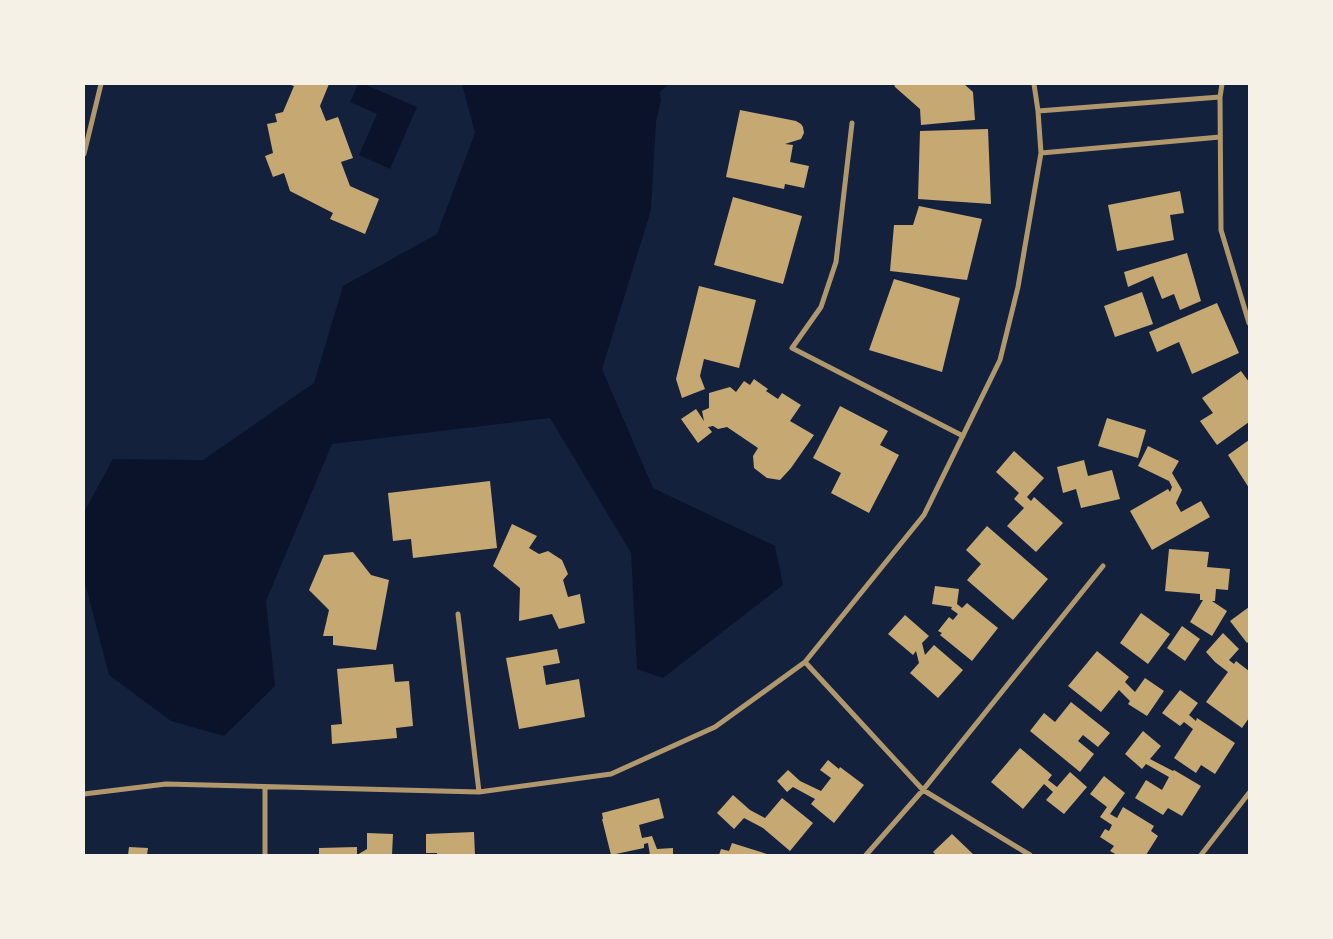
<svg xmlns="http://www.w3.org/2000/svg" width="1333" height="939" font-family="Figtree,sans-serif">
<style>
.water{fill:#0b132b}
.building{fill:#c6a872}
.lines{fill:none;stroke-linecap:round;stroke-linejoin:round}
.minor{stroke:#b1986c;stroke-width:5}
</style>
<rect width="100%" height="100%" fill="#14213d"/>
<path class="water" d="M358,84H364L417,107L390,169L359,155L377,114L350,102Z
M462,84H669L660,92L661,100L656,122L651,210L602,369L653,488L775,546L783,585L663,678L637,669L631,553L550,418L332,444L266,601L275,686L224,736L171,721L109,675L84,579V512L113,459L203,460L314,383L343,286L437,234L475,133Z"/>
<path class="building" d="M288,84H329L320,106L326,121L338,117L353,158L341,162L350,186L379,199L365,234L330,219L333,213L290,191L284,173L273,177L265,156L273,153L267,124L277,122L275,114L283,112L294,86Z
M894,84H964L973,92L975,120L921,125L920,109L895,87Z
M740,110L796,121L801,124L803,127L804,133L801,139L785,144L793,145L790,162L809,166L804,188L785,184L784,189L726,177Z
M988,129L991,204L918,199L920,131Z
M1180,191L1184,213L1170,215L1174,240L1117,251L1108,205Z
M733,197L802,216L783,284L714,265Z
M919,206L982,219L967,280L890,271L894,225H913Z
M1187,253L1201,301L1180,310L1174,294L1162,299L1153,276L1128,287L1124,272Z
M894,279L960,298L942,372L869,350Z
M699,286L756,300L739,368L704,359L700,376L705,389L682,398L676,379Z
M1142,292L1153,324L1115,337L1104,306Z
M1217,303L1239,353L1192,374L1179,342L1157,352L1149,332Z
M1241,371L1249,382V422L1217,445L1200,421L1213,413L1202,398Z
M754,379L768,389L766,391L778,399L782,393L801,405L790,421L814,435L791,468L780,480L767,478L754,468L753,456L758,448L727,427L718,429L713,426L708,427L712,432L698,443L681,419L696,409L704,421L702,411L709,408V393L730,387L736,392L744,381L750,385Z
M840,406L888,431L880,445L899,455L869,513L831,493L841,473L813,458Z
M1107,418L1146,430L1138,458L1098,446Z
M1249,440V488L1228,455Z
M1148,446L1179,461L1172,473L1182,490L1176,503L1181,512L1201,501L1210,517L1152,550L1130,511L1168,489L1170,492L1172,487L1169,481L1138,466Z
M1014,451L1044,478L1027,497L1031,501L1034,497L1063,523L1036,552L1007,526L1024,508L1014,499L1019,493L996,472Z
M1084,460L1088,476L1112,470L1120,499L1081,508L1076,489L1063,493L1057,467Z
M490,481L497,548L413,558L411,539L393,541L388,493Z
M512,524L537,536L529,548L539,554L548,551L562,560L568,574L563,580L568,597L580,594L585,623L559,629L552,614L519,621L520,588L493,566Z
M987,526L1048,579L1013,620L967,580L981,564L966,550Z
M1169,549L1209,552L1207,567L1230,569L1228,590L1216,589L1215,601H1212L1227,611L1212,636L1190,622L1203,600H1200V594L1165,591Z
M353,552L371,575L389,580L376,650L333,645V636H323L329,610L309,590L324,555Z
M935,586L959,589L957,604L962,608L967,603L998,628L972,661L940,635L942,633L938,631L949,617L953,620L958,614L951,609L952,607L932,604Z
M1249,607V641L1247,643L1230,621Z
M1141,613L1170,634L1148,664L1120,643Z
M905,615L929,636L922,643L925,655L934,645L963,670L938,698L910,673L919,663L916,651L913,655L888,634Z
M1182,626L1200,639L1185,661L1167,648Z
M1223,633L1239,649L1229,660L1234,664L1236,661L1249,671V718L1242,728L1206,702L1228,672L1215,662L1206,652Z
M557,649L560,663L543,666L546,685L579,679L585,717L519,729L506,658Z
M1097,651L1129,677L1125,682L1135,692L1145,678L1164,691L1147,716L1128,704L1130,701L1119,690L1101,712L1068,686Z
M393,664L395,682L409,681L413,726L396,728L397,738L332,744L331,725L342,724L337,669Z
M1180,690L1198,703L1189,715L1196,721L1197,718L1235,743L1215,774L1201,765L1196,773L1174,758L1193,729L1184,722L1180,726L1162,713Z
M1071,702L1110,733L1098,747L1083,735L1078,741L1094,754L1080,772L1030,731L1044,713L1055,722Z
M1143,731L1161,746L1150,759L1173,771L1174,770L1201,786L1182,816L1168,808L1163,815L1135,798L1146,780L1162,790L1169,777L1146,764L1142,769L1125,754Z
M1020,748L1052,775L1048,780L1057,787L1070,772L1087,787L1064,814L1046,800L1053,792L1044,784L1023,809L991,782Z
M828,760L839,769L840,767L864,785L834,823L811,804L815,799L793,787L787,792L777,781L788,770L800,781L821,791L831,778L820,770Z
M1104,776L1125,793L1110,814L1117,818L1123,807L1154,826L1151,831L1158,836L1146,855H1117L1110,851L1114,846L1100,837L1105,829L1109,831L1112,825L1100,817L1107,807L1090,794Z
M733,795L750,810L765,818L782,798L813,823L790,851L763,828L744,818L734,829L717,813Z
M659,798L664,818L639,825L642,838L652,836L657,849L673,848V855H650L648,843L644,844V848L611,855L602,819H603L602,813Z
M474,832L475,855H437V853H426V834Z
M367,833L393,834L392,855H357L367,849Z
M952,834L974,855H936L933,852Z
M732,843L770,855H719L721,849L729,851Z
M129,847L148,848L147,855H128Z
M357,847V855H319V848Z"/>
<g class="lines">
<path class="minor" d="M1222,84L1220,97L1221,230L1249,323
M1038,111L1220,97
M852,123L836,262L821,307L792,348L963,436
M1041,153L1220,137
M84,154L101,84
M458,614L479,792
M805,662L923,790L1030,855
M84,794L166,784L479,792L611,774L715,727L805,662L924,515L1000,360L1018,287L1041,153L1038,111L1034,84
M265,855V787
M866,855L923,790L1103,566
M1201,855L1249,793"/>
</g>
<rect width="1333" height="939" fill="none" stroke="#f6f1e7" stroke-width="170"/>
</svg>
